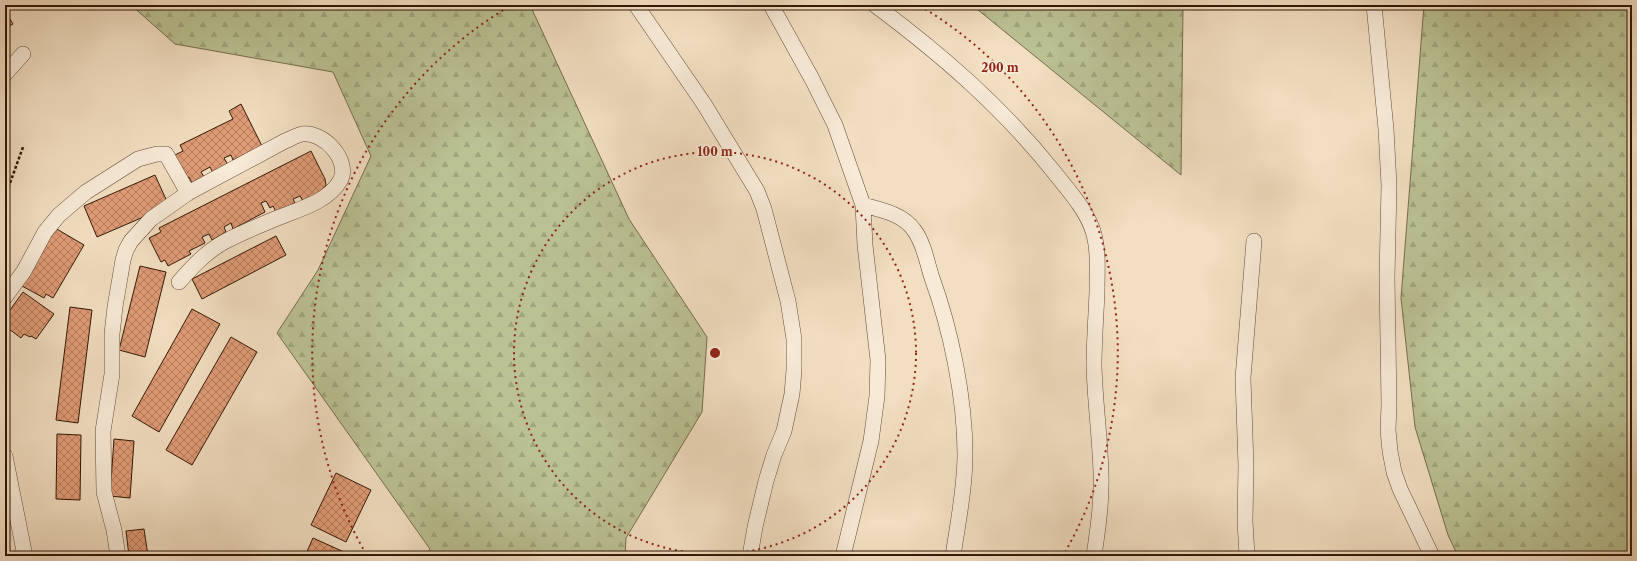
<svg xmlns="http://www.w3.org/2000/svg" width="1637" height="561" font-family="'Libre Caslon Text',serif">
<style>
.forest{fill:url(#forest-firs);stroke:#766c4c}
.building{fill:url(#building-cross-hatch);stroke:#331706}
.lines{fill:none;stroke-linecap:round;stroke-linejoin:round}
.street-casing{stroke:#634935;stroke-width:16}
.path{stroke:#331706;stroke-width:2.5;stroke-dasharray:3 2;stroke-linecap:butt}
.street{stroke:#f7ead7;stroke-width:15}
.ring{fill:none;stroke:#8f2418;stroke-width:2;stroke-dasharray:2 4}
.centre{fill:#8f2418;stroke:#f7ead7;stroke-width:2}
.ring-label{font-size:12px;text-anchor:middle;font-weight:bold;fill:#8f2418;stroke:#f7ead7;stroke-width:3.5;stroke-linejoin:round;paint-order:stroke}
</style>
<defs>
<pattern id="forest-firs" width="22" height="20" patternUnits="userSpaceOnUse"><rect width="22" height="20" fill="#bac193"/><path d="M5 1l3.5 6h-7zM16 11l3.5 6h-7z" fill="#a0a57d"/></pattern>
<pattern id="building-cross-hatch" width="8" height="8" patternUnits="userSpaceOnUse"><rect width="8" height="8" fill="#df9b75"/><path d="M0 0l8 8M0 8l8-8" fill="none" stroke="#b57d5e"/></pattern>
</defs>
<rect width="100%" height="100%" fill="#f2dec1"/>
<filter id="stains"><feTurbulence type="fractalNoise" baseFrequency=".005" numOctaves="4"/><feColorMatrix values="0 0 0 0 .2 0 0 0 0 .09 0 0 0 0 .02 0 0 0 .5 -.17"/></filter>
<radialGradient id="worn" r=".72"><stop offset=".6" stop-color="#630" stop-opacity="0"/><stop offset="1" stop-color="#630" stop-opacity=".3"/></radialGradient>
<path class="forest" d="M131,5H530L629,219L707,337L702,412L626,538L625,556H426L430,549L277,333L318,270L371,156L333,72L175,44Z
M972,5H1183L1181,175Z
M1424,5H1632V556H1458L1448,535L1415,427L1401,298Z"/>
<path class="building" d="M5,11L13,24L5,28Z
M241,104L262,146L233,160L231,155L224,158L228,165L213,173L210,167L201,172L204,177L192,183L189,177L185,179L173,156L183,151L180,145L233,119L229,111Z
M311,151L325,179L326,185L321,192L303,201L300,196L293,199L295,203L276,212L273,206L270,208L266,201L261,203L265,212L233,229L231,223L224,227L226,232L212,240L209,234L202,237L205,243L189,251L191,254L168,266L165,260L161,262L149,238L161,232L159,228Z
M155,175L169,206L97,237L84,206Z
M55,228L84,245L53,298L46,294L44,298L22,286Z
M276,236L286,255L202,299L192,279Z
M140,266L166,272L145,357L119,350Z
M23,292L54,314L36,339L31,336L30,337L24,334L21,338L5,326V317Z
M70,307L92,310L78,423L56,420Z
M192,309L220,324L159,432L132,416Z
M231,337L257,352L192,465L166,450Z
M57,434L81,435L80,500L56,499Z
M114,439L134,441L130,498L110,496Z
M336,473L371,490L346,542L311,525Z
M144,529L148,556H129L126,531Z
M313,538L344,552L342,556H305Z"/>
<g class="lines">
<g class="street-casing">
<path id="street" d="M636,5L704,104L757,191L764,209L788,301L794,339V370L792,394L784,431L774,455L766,481L755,527L750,556
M771,5L812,79L835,125L863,205C881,210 903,214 914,230C924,243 927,263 932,278C951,330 965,398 965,454C965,488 958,522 953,556
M875,5C942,55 1002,107 1054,172C1068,190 1086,209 1093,231C1099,250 1097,272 1097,292C1096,317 1094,342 1094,366C1095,402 1100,437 1101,473C1102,501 1098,528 1094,556
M1374,5L1386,129L1389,185L1387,278L1389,405L1388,430L1390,451L1394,472L1400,489L1432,556
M5,74L23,54
M179,282C193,266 206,252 224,242C241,233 258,226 275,219C296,210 327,203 340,181C351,161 324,131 302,134C297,135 290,139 285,141L188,193
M5,297L24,271L45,232L59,215L86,192L138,159L157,154H166L188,193L151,219L131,241L126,250L123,260L115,307L112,334V374L103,431L104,492L114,530L118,556
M5,456L25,556
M843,556L871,441L877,396L878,360L865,245L863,205
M1247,556L1245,521L1246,466L1243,378L1254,241"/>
</g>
<path class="path" d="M5,197L23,147"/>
<use href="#street" class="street"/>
</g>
<g class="ring">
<circle cx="715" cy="353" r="201"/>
<path d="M366 554A403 403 0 0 1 510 6M920 6A403 403 0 0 1 1064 554"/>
</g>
<circle cx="715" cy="353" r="6" class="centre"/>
<g class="ring-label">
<text x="1000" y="72">200 m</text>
<text x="715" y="156">100 m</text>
</g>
<rect width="1637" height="561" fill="none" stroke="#f2dec1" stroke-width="20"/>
<rect x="6" y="6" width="1625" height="549" fill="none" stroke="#331706" stroke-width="2"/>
<rect x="10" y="10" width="1617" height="541" fill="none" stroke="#331706"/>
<rect width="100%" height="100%" filter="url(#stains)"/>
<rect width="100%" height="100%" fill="url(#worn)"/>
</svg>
